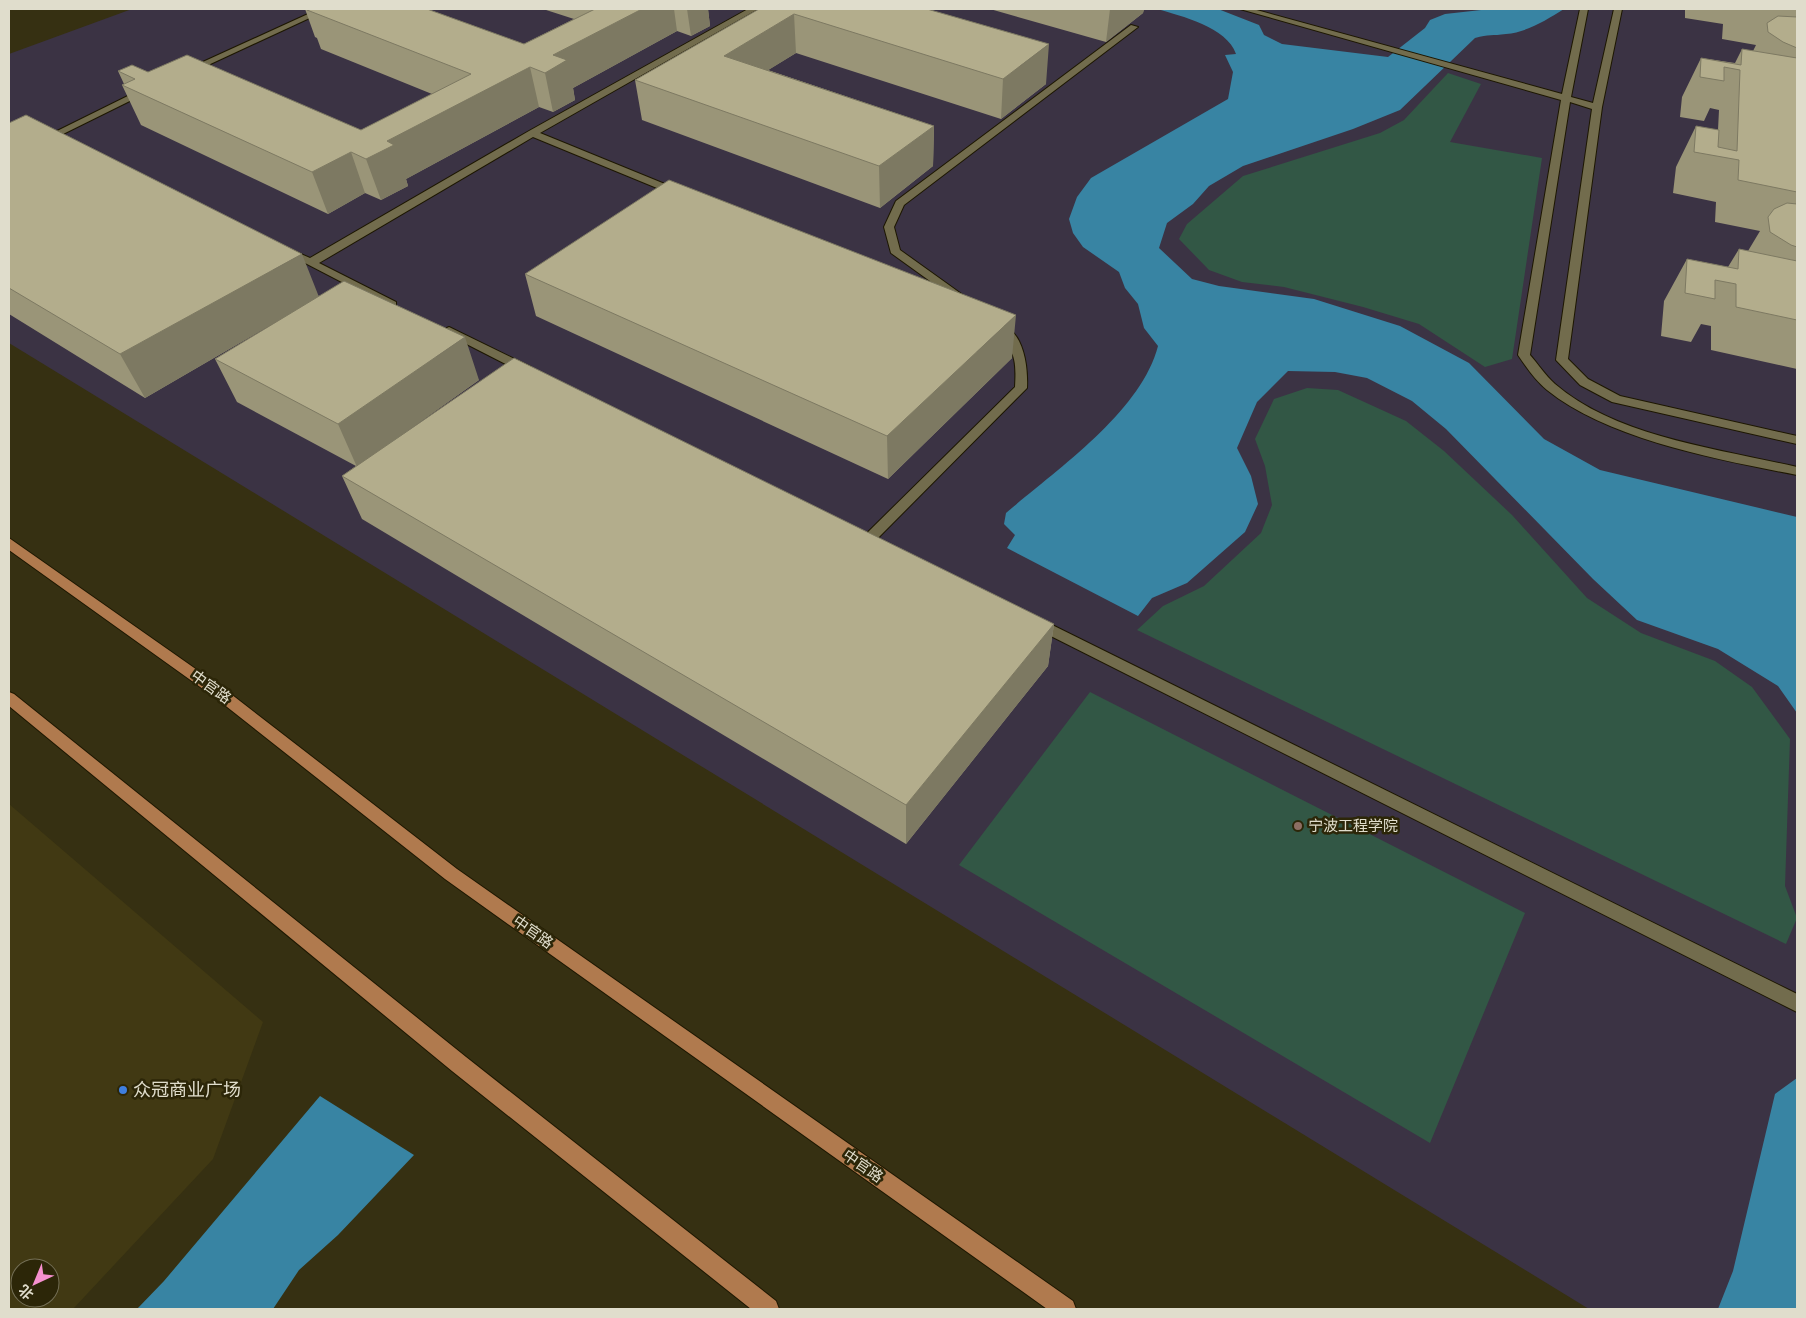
<svg xmlns="http://www.w3.org/2000/svg" width="1806" height="1318" font-family="Bitter,'Noto Sans SC',serif">
<style>
.built{fill:#413913;fill-rule:evenodd}
.education{fill:#3b3344}
.green{fill:#325745}
.water{fill:#3884a3}
.lines{fill:none;stroke-linecap:round;stroke-linejoin:round}
.minor-casing{stroke:#1d1700;stroke-width:2}
.major-casing{stroke:#1d1700;stroke-width:2}
.minor{fill:#726c4d;fill-rule:evenodd}
.major{fill:#b07a4e;fill-rule:evenodd}
.wall{fill:#9a9578}
.shaded-wall{fill:#7d7962}
.building{fill:#b3ad8c;stroke:#7d7962}
.education-dot{fill:#8d6e63;stroke:#2c2608;stroke-width:2}
.shop-dot{fill:#3f7fe0;stroke:#2c2608;stroke-width:2}
.labels{text-anchor:middle;dominant-baseline:central;stroke-width:5;stroke-linejoin:round;paint-order:stroke}
.street-label{font-size:15px;fill:#e0ddcc;stroke:#2c2608}
.poi-label{font-size:15px;fill:#e0ddcc;stroke:#2c2608;text-anchor:start}
.near-poi-label{font-size:18px;fill:#e0ddcc;stroke:#2c2608;text-anchor:start}
</style>
<rect width="100%" height="100%" fill="#363012"/>
<path class="built" d="M9,804L263,1022L213,1159L73,1309H9ZM20,1268H50V1298H20Z"/>
<path class="education" d="M132,9H1797V1309H1589L9,343V54Z"/>
<path class="green" d="M1448,73L1481,84L1450,142L1542,158L1512,359L1485,367L1419,324L1363,307L1284,287L1242,282L1209,270L1179,239L1187,224L1243,176L1380,133L1404,120Z
M1307,388L1338,390L1406,421L1444,451L1512,515L1587,598L1641,633L1715,661L1752,687L1790,739L1785,886L1797,918L1786,944L1137,630L1163,606L1204,586L1261,533L1272,505L1265,466L1255,439L1274,399Z
M1090,692L1525,913L1430,1143L959,865Z"/>
<path class="water" d="M1157,9H1218L1259,25L1264,35L1282,44L1388,57L1425,28L1430,20L1445,14L1490,9H1564C1546,20 1528,32 1506,34C1492,36 1489,34 1475,38L1400,110L1353,129L1243,166L1209,186L1193,204L1167,223L1159,248L1192,279L1219,286L1314,299L1400,326L1469,363L1544,439L1600,470L1797,517V713L1778,686L1718,649L1637,620L1593,579L1446,429L1412,401L1367,378L1335,372L1288,371L1257,402L1237,448L1251,476L1258,504L1245,532L1187,583L1152,598L1138,616L1007,548L1015,535L1004,524L1006,513C1056,470 1141,412 1158,346L1144,328L1138,304L1125,288L1119,272L1083,247L1073,233L1069,219L1077,197L1091,178L1228,99L1233,72L1225,55L1236,54C1227,27 1181,16 1157,9Z
M1797,1078V1309H1718L1733,1271L1775,1094Z
M320,1096L414,1155L338,1235L299,1270L273,1309H137L164,1281Z"/>
<g class="lines">
<g class="minor-casing">
<path id="minor" d="M319,9H329L191,73L183,71Z
M748,9H758L540,133L682,191V195H674L533,137L319,263L396,302V306H388L280,250L285,247L310,258L529,131Z
M1240,9H1253L1562,94L1580,9H1588L1571,97L1593,103L1614,9H1622L1602,107L1568,359L1588,379L1620,396L1797,436V444L1612,402L1580,385L1556,360L1592,109L1570,102L1530,355C1538,364 1545,375 1555,384C1616,437 1720,449 1797,467V475C1720,460 1609,440 1547,390C1536,381 1526,367 1518,355L1561,100Z
M1131,25L1138,27L904,205L894,227L900,250L967,298V302H959L891,253L884,227L896,201Z
M144,88L152,90L57,137L49,135Z
M999,324C1024,330 1028,367 1027,388L874,542H864L862,539L864,536L1015,387C1017,353 1013,352 993,327Z
M449,327L531,367L533,370L527,374L523,373L445,333V329Z
M1036,617L1797,994V1012L1031,626L1029,622L1031,618Z"/>
</g>
<g class="major-casing">
<path id="major" d="M9,538L227,691L457,869L1073,1301L1076,1309H1047L445,879L217,699L9,550Z
M9,692L14,694L466,1057L776,1301L779,1309H751L452,1071L9,706Z"/>
</g>
<use href="#minor" class="minor"/>
<use href="#major" class="major"/>
</g>
<path class="wall" d="M305,9H427L524,44L574,19L543,9H708L710,26L691,36L677,31L573,88L575,100L553,112L539,107L406,179L408,186L381,200L365,193L328,214L141,125L122,85L124,84L118,71L148,72L361,130L432,94L321,49L317,38L315,37Z
M759,9H927L1046,84L1001,119L796,53L768,70L934,126L933,166L880,208L642,120L635,80Z
M990,9H1144L1143,13L1106,42Z
M1685,9H1797V369L1711,350V326L1701,324L1691,342L1661,336L1664,301L1687,259L1728,267L1739,249L1748,251L1760,231L1715,222L1716,202L1673,193L1676,167L1696,126L1718,130L1719,110L1710,108L1704,121L1680,117L1682,97L1701,58L1735,63L1742,49L1753,51L1756,45L1722,39L1723,24L1685,18Z
M9,123L319,296L479,380L393,441L1054,624L1048,666L906,844L362,519L342,476L356,466L237,402L215,359L298,309L145,398L9,314Z
M525,274L1012,358L888,479L536,316Z"/>
<path class="shaded-wall" d="M642,9H674L677,31L573,88L575,100L553,112L545,73L553,55Z
M687,9H708L710,26L691,36Z
M1110,9H1144L1143,13L1106,42Z
M794,14L796,53L728,95L724,56Z
M1049,44L1046,84L1001,119L1003,79Z
M530,67L539,107L406,179L408,186L381,200L366,159L387,141Z
M934,126L933,166L880,208L879,166Z
M351,152L365,193L328,214L312,172Z
M302,254L319,297L145,398L120,354Z
M1016,315L1012,358L888,479L887,436Z
M465,337L479,380L357,467L338,424Z
M1054,624L1048,666L906,844V805Z"/>
<path class="building" d="M311,9H427L524,44L595,9H642L553,55L567,60L545,73L530,67L387,141L394,145L366,159L351,152L312,172L122,85L135,79L118,71L132,65L148,72L187,55L361,130L471,74L307,10Z
M759,9H927L1049,44L1003,79L794,14L724,56L934,126L879,166L635,80Z
M1778,16L1797,17V48L1783,42L1768,32L1767,23Z
M1742,49L1797,58V192L1738,180L1739,160L1694,152L1696,126L1719,130L1718,147L1737,151L1740,70L1724,67V81L1700,77L1701,58L1741,65Z
M26,115L302,254L120,354L9,288V123Z
M669,180L1016,315L887,436L525,274Z
M1787,203L1797,204V247L1791,245L1770,232L1768,217L1774,209Z
M1739,249L1797,261V320L1736,307V284L1715,280V299L1685,293L1687,259L1738,269Z
M344,281L465,337L338,424L215,359Z
M514,358L1054,624L906,805L342,476Z"/>
<circle class="education-dot" cx="1298" cy="826" r="5"/>
<circle class="shop-dot" cx="123" cy="1090" r="5"/>
<g class="labels">
<g class="street-label">
<text transform="translate(211 687) rotate(36)">中官路</text>
<text transform="translate(533 932) rotate(35)">中官路</text>
<text transform="translate(863 1166) rotate(35)">中官路</text>
</g>
<g class="poi-label">
<text x="1308" y="826">宁波工程学院</text>
</g>
<g class="near-poi-label">
<text x="133" y="1090">众冠商业广场</text>
</g>
</g>
<rect width="1806" height="1318" fill="none" stroke="#e0ddcc" stroke-width="20"/>
<g transform="translate(35 1283) rotate(224)"><circle r="24" fill="#2c2608" stroke="#746f56"/>
<path d="M0-4L9 19L0 12L-9 19Z" fill="#f690cf"/>
<text y="-8" font-size="14" font-weight="bold" text-anchor="middle" fill="#e0ddcc">北</text>
</g>
</svg>
